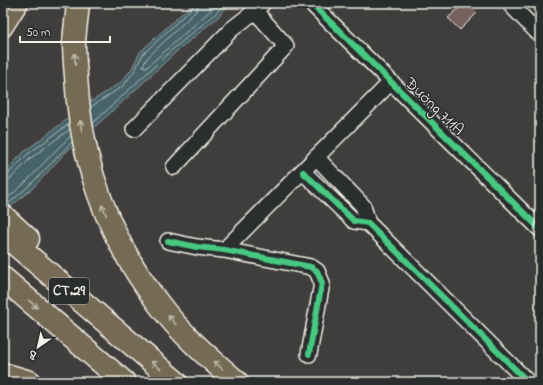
<svg xmlns="http://www.w3.org/2000/svg" width="543" height="385" font-family="'Indie Flower',sans-serif">
<style>
.water{fill:#46646a;stroke:#8c9c9c}
.lines{fill:none;stroke-linecap:round;stroke-linejoin:round}
.shore{stroke:#aeb9b6;stroke-width:1}
.building{fill:#75625f;stroke:#f4f1e8}
.minor-casing{stroke:#f4f1e8;stroke-width:18}
.major-casing{stroke:#f4f1e8;stroke-width:22}
.highway-casing{stroke:#f4f1e8;stroke-width:25}
.minor{stroke:#2a2d2e;stroke-width:15}
.major{stroke:#746b52;stroke-width:19}
.highway{stroke:#746b52;stroke-width:22}
.cycleway-casing{stroke:#2a2d2e;stroke-width:8}
.cycleway{stroke:#46c982;stroke-width:6}
.oneway{stroke:#c1bbac}
.labels{text-anchor:middle;dominant-baseline:central;stroke-width:3;stroke-linejoin:round;paint-order:stroke}
.shield{fill:#2a2d2e;stroke:#b7b6b0;stroke-width:1}
.shield-label{font-size:15px;font-weight:bold;fill:#f4f1e8}
.street-label{font-size:16px;fill:#f4f1e8;stroke:#2a2d2e}
</style>
<rect width="100%" height="100%" fill="#403d3d"/>
<filter id="ink" filterUnits="userSpaceOnUse"><feTurbulence type="fractalNoise" baseFrequency=".025" numOctaves="2"/><feDisplacementMap in="SourceGraphic" scale="8" xChannelSelector="R" yChannelSelector="G"/><feConvolveMatrix kernelMatrix="1 2 1 2 8 2 1 2 1" color-interpolation-filters="sRGB"/></filter>
<g filter="url(#ink)">
<path class="water" d="M193,3H231L217,18L176,52L118,106L65,153L34,187L3,213V173L25,151L86,105L120,83L131,70L140,52Z"/>
<g class="lines">
<path class="shore" d="M199,3L196,11L148,57L143,65L144,67H147L219,3
M91,107L123,86L134,72L143,54L193,7L194,3
M93,123L173,49L214,15L226,3
M3,175H7L28,154L69,124
M3,180L10,179L31,158L70,129
M3,202L27,181L59,147L71,136
M7,205L31,184L72,142"/>
</g>
<path class="building" d="M464,3H467L477,13L460,30L448,18Z"/>
<g class="lines">
<g class="minor-casing">
<path id="minor" d="M311,3L540,229
M509,3L540,35
M134,129L232,29L255,11
M316,157L363,206L368,223
M174,167L286,46L255,11L263,3
M303,172L354,221L368,223L528,382
M168,241L197,247L224,250L311,267L317,271L322,283L309,354
M224,250L390,83"/>
</g>
<g class="major-casing">
<path id="major" d="M3,27L18,3"/>
</g>
<g class="highway-casing">
<path id="highway" d="M78,3C77,16 75,29 74,42C74,53 75,65 76,76C80,159 107,236 158,303C180,333 209,358 237,382
M3,5L5,3
M3,216L28,239
M3,234L176,382
M3,278L124,382
M3,374L30,382"/>
</g>
<use href="#minor" class="minor"/>
<use href="#major" class="major"/>
<use href="#highway" class="highway"/>
<g class="cycleway-casing">
<path id="cycleway" d="M311,3L540,229
M303,172L354,221L368,223L528,382
M168,241L197,247L224,250L311,267L317,271L322,283L309,354"/>
</g>
<use href="#cycleway" class="cycleway"/>
</g>
<defs><path id="oneway-shaft" d="M-6 0H5M1.5-3L5.5 0L1.5 3" fill="none" stroke-width="1.6" stroke-linecap="round" stroke-linejoin="round"/></defs>
<g class="oneway">
<use href="#oneway-shaft" transform="translate(75 59) rotate(-93)"/>
<use href="#oneway-shaft" transform="translate(81 126) rotate(-99)"/>
<use href="#oneway-shaft" transform="translate(104 210) rotate(-114)"/>
<use href="#oneway-shaft" transform="translate(33 304) rotate(41)"/>
<use href="#oneway-shaft" transform="translate(172 320) rotate(-130)"/>
<use href="#oneway-shaft" transform="translate(156 365) rotate(-140)"/>
<use href="#oneway-shaft" transform="translate(218 365) rotate(-138)"/>
</g>
</g>
<g class="labels">
<rect class="shield" x="49" y="278" width="40" height="26" rx="3"/>
<g class="shield-label">
<text x="69" y="291">CT.29</text>
</g>
<g class="street-label">
<text transform="translate(434 107) rotate(44)">Đường 711A</text>
</g>
</g>
<rect width="543" height="385" fill="none" stroke="#2a2d2e" stroke-width="16"/>
<rect x="8" y="8" width="527" height="369" fill="none" stroke="#f4f1e8" stroke-width="1.5" filter="url(#ink)"/>
<g transform="translate(38 347) rotate(214)" stroke="#2a2d2e" stroke-width="3" paint-order="stroke">
<path d="M0-3L7 15L0 10L-7 15Z" fill="#f4f1e8"/>
<text y="-6" font-size="11" font-weight="bold" text-anchor="middle" fill="#f4f1e8">B</text>
</g>
<path d="M20 36v6h90v-6" fill="none" stroke="#f4f1e8" stroke-width="2"/>
<text x="26" y="36" font-size="12" fill="#f4f1e8" stroke="#2a2d2e" stroke-width="3" paint-order="stroke">50 m</text>
</svg>
